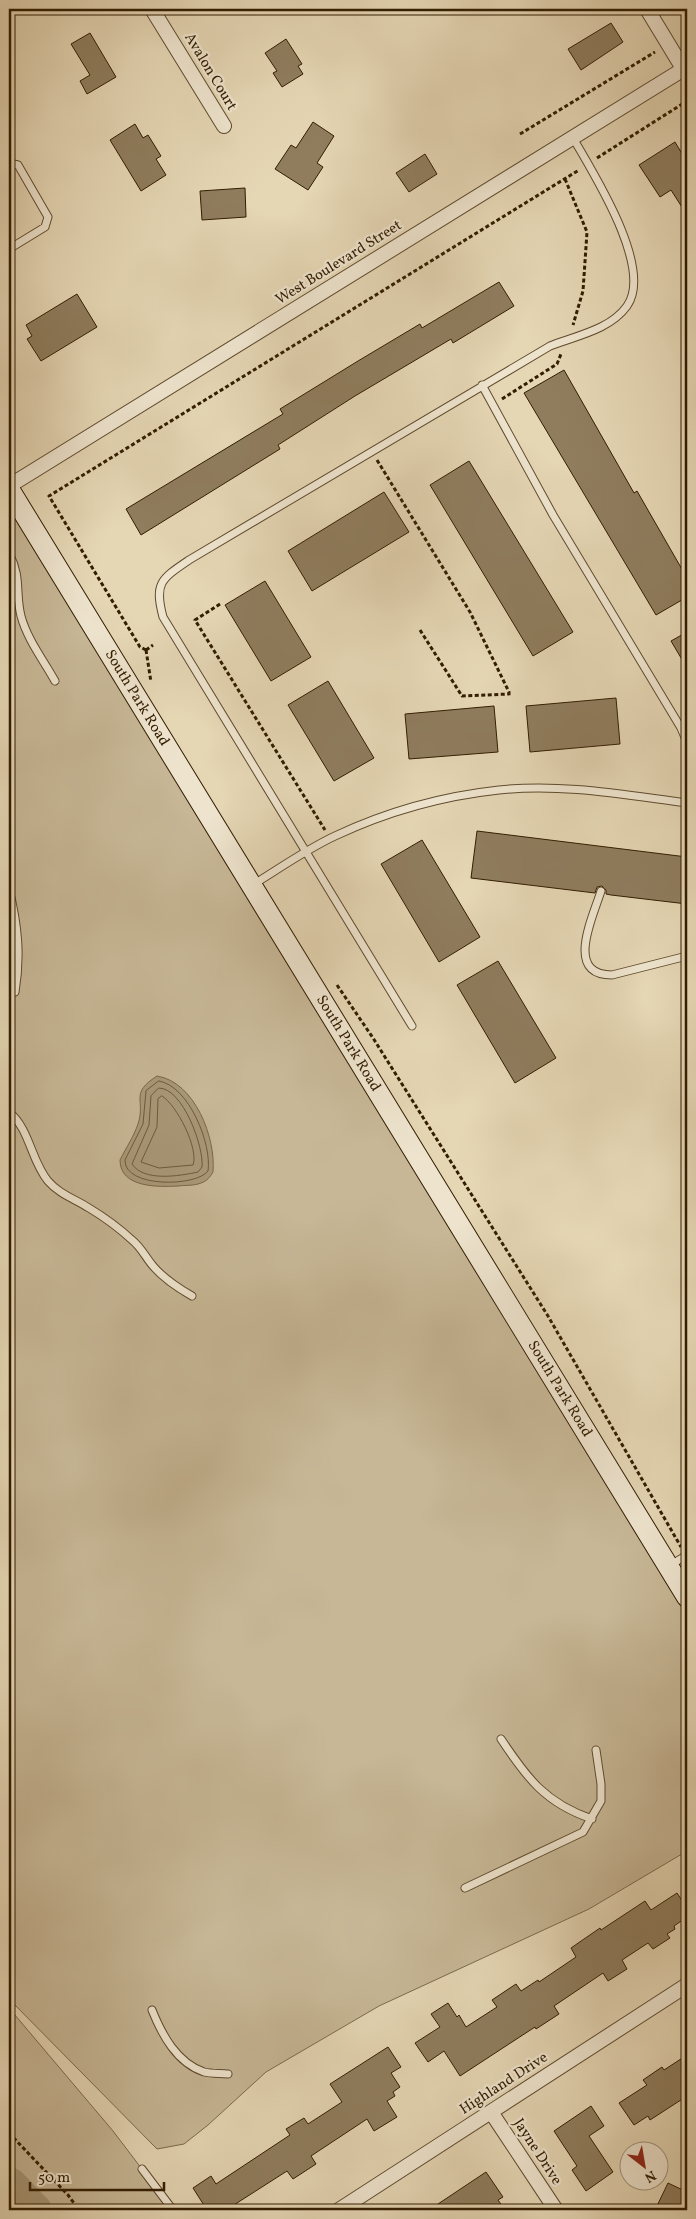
<svg xmlns="http://www.w3.org/2000/svg" width="696" height="2219" font-family="Vollkorn,serif">
<style>
.green{fill:#c7b796;stroke:#7c6a4c}
.water{fill:#a89777;stroke:#796648}
.lines{fill:none;stroke-linecap:round;stroke-linejoin:round}
.shore{stroke:#6d5a3c;stroke-width:1}
.stream{stroke:#796648;stroke-width:5.5}
.river{stroke:#a89777;stroke-width:32}
.building{fill:#8f7d5e;stroke:#321d01}
.lane-casing{stroke:#5f4b2e;stroke-width:9}
.street-casing{stroke:#5f4b2e;stroke-width:16}
.secondary-casing{stroke:#321d01;stroke-width:22}
.path{stroke:#321d01;stroke-width:3;stroke-dasharray:4 2.5;stroke-linecap:butt}
.lane{stroke:#eee4ce;stroke-width:7}
.street{stroke:#eee4ce;stroke-width:14}
.secondary{stroke:#eee4ce;stroke-width:20}
.labels{text-anchor:middle;dominant-baseline:central;stroke-width:4.5;stroke-linejoin:round;paint-order:stroke}
.street-label{font-size:15px;fill:#321d01;stroke:#eee4ce}
</style>
<rect width="100%" height="100%" fill="#e5d6b4"/>
<filter id="stains"><feTurbulence type="fractalNoise" baseFrequency=".004" numOctaves="4"/><feColorMatrix values="0 0 0 0 .2 0 0 0 0 .09 0 0 0 0 .02 0 0 0 .5 -.17"/></filter>
<radialGradient id="worn" r=".72"><stop offset=".6" stop-color="#630" stop-opacity="0"/><stop offset="1" stop-color="#630" stop-opacity=".3"/></radialGradient>
<path class="green" d="M9,482L687,1597V1851L589,1909L379,2006L266,2072L208,2125L184,2144L157,2149L9,1999Z
M9,2008L113,2131L173,2210H9Z"/>
<path class="water" d="M157,1076C195,1082 216,1138 213,1172C210,1177 207,1181 201,1183C194,1186 185,1185 178,1186C158,1187 120,1188 120,1160C126,1148 134,1136 138,1124C146,1099 129,1094 157,1076Z"/>
<g class="lines">
<path class="shore" d="M159,1081C189,1086 212,1144 208,1171C196,1187 124,1188 125,1160L143,1124L146,1091Z
M159,1088C183,1088 204,1147 202,1167L198,1172C179,1176 144,1182 132,1164L149,1125L151,1096Z
M162,1096C177,1105 199,1149 193,1165L159,1168L141,1162L157,1127L158,1099Z"/>
<path class="stream" d="M9,2182L11,2184"/>
<path class="river" d="M9,2184H11L36,2210"/>
</g>
<path class="building" d="M611,23L623,42L581,70L568,49Z
M90,33L116,77L87,94L80,81L90,75L71,44Z
M286,39L302,64L298,66L303,74L282,87L273,73L277,71L265,53Z
M313,122L334,136L317,163L323,167L308,190L275,169L291,145L296,148Z
M135,124L143,138L148,135L161,156L156,159L166,175L141,191L110,140Z
M675,142L687,162V215L671,190L660,197L639,165Z
M425,154L437,174L409,192L396,173Z
M245,188L246,217L202,220L200,191Z
M499,282L514,306L453,343L451,339L355,396L278,445L280,449L141,535L126,509L283,414L280,409L358,361L420,324L422,328Z
M77,294L97,327L41,361L27,339L32,336L26,325Z
M564,370L634,493L637,491L687,578V597L656,615L524,393Z
M469,461L573,632L533,656L430,485Z
M384,492L409,532L312,591L288,551Z
M265,581L311,657L271,681L225,605Z
M687,632V668L671,641Z
M328,681L374,758L334,781L288,705Z
M616,698L620,744L530,752L526,706Z
M494,706L498,752L409,759L405,714Z
M477,831L687,857V904L611,895L606,894V890L602,886L597,887L595,893L471,878Z
M422,840L480,937L439,962L381,864Z
M498,961L556,1058L515,1083L457,985Z
M677,1893L687,1908V1917L674,1926L675,1929L667,1934L670,1938L653,1949L648,1943L622,1960L627,1969L608,1981L603,1973L554,2006L559,2014L536,2029L535,2027L460,2076L444,2051L428,2062L415,2043L440,2027L431,2014L448,2003L457,2017L459,2015L466,2027L497,2007L492,2000L516,1984L521,1991L538,1980L539,1982L576,1957L571,1948L600,1928L601,1930L645,1901L651,1910Z
M388,2047L401,2067L391,2073L400,2087L393,2092L395,2096L387,2101L397,2117L374,2131L367,2119L311,2156L316,2164L293,2179L287,2171L226,2210H207L193,2188L211,2176L216,2184L290,2135L286,2129L304,2118L308,2124L342,2102L330,2084Z
M687,2055V2096L650,2120L648,2116L634,2125L619,2103L647,2085L643,2080L662,2067L664,2070Z
M591,2106L604,2126L589,2136L613,2172L586,2191L572,2170L577,2166L554,2131Z
M486,2172L503,2197L498,2200L505,2210H429Z
M668,2183L687,2192V2210H655Z"/>
<g class="lines">
<g class="lane-casing">
<path id="lane" d="M9,163L18,165L48,217L45,227L9,249
M482,385L553,515L681,728L687,742
M9,553C22,578 15,592 21,616C27,639 44,661 55,681
M254,884C280,868 307,849 335,836C386,812 443,796 499,790C561,783 625,795 687,803
M9,889C18,925 21,956 15,992
M601,891C593,917 564,975 612,975L687,956
M412,1026L163,617C154,583 161,579 189,560L550,346C575,336 610,330 627,306C654,268 593,173 573,138
M9,1112C30,1129 31,1161 48,1181C59,1194 75,1199 89,1208C104,1217 119,1228 132,1240C141,1247 146,1258 153,1266C164,1279 178,1288 192,1296
M669,1566L687,1555
M501,1739C527,1778 545,1803 592,1819
M465,1888L583,1832L601,1801V1784L596,1750
M152,2010C162,2035 177,2063 204,2072C212,2074 221,2073 228,2074
M142,2169L173,2210"/>
</g>
<g class="street-casing">
<path id="street" d="M152,9L224,126
M647,9L687,75
M9,486L687,67
M491,2112L556,2210
M339,2210L687,1985"/>
</g>
<g class="secondary-casing">
<g id="secondary">
<path id="s1" d="M9,489L687,1597"/>
</g>
</g>
<path class="path" d="M520,134L655,52
M597,158L687,101
M565,179L587,232L583,291L573,325
M502,399L557,364L561,354
M377,460L470,612L509,692V697
M220,604L195,620L325,830
M420,630L462,696L509,694
M146,650L151,682
M146,650L140,647L49,496L579,170
M146,650L153,645
M337,985L373,1038L548,1316L681,1547
M9,2133L68,2195L79,2210"/>
<use href="#lane" class="lane"/>
<use href="#street" class="street"/>
<use href="#secondary" class="secondary"/>
</g>
<g class="labels">
<g class="street-label">
<text transform="translate(210 72) rotate(59)">Avalon Court</text>
<text transform="translate(339 263) rotate(-32)">West Boulevard Street</text>
<text stroke="none"><textPath href="#s1" startOffset="245">South Park Road</textPath></text>
<text stroke="none"><textPath href="#s1" startOffset="650">South Park Road</textPath></text>
<text stroke="none"><textPath href="#s1" startOffset="1055">South Park Road</textPath></text>
<text transform="translate(504 2084) rotate(-33)">Highland Drive</text>
<text transform="translate(537 2152) rotate(57)">Jayne Drive</text>
</g>
</g>
<rect width="696" height="2219" fill="none" stroke="#e5d6b4" stroke-width="30"/>
<rect x="10" y="10" width="676" height="2199" fill="none" stroke="#321d01" stroke-width="2.5"/>
<rect x="15" y="15" width="666" height="2189" fill="none" stroke="#321d01"/>
<g transform="translate(644 2166) rotate(149)"><circle r="24" fill="#eee4ce" stroke="#a3947c"/>
<path d="M0-4L9 19L0 12L-9 19Z" fill="#8f2418"/>
<text y="-8" font-size="14" font-weight="bold" text-anchor="middle" fill="#321d01">N</text>
</g>
<path d="M30 2182v8h134v-8" fill="none" stroke="#321d01" stroke-width="2.5"/>
<text x="38" y="2182" font-size="15" fill="#321d01" stroke="#eee4ce" stroke-width="4" paint-order="stroke">50 m</text>
<rect width="100%" height="100%" filter="url(#stains)"/>
<rect width="100%" height="100%" fill="url(#worn)"/>
</svg>
